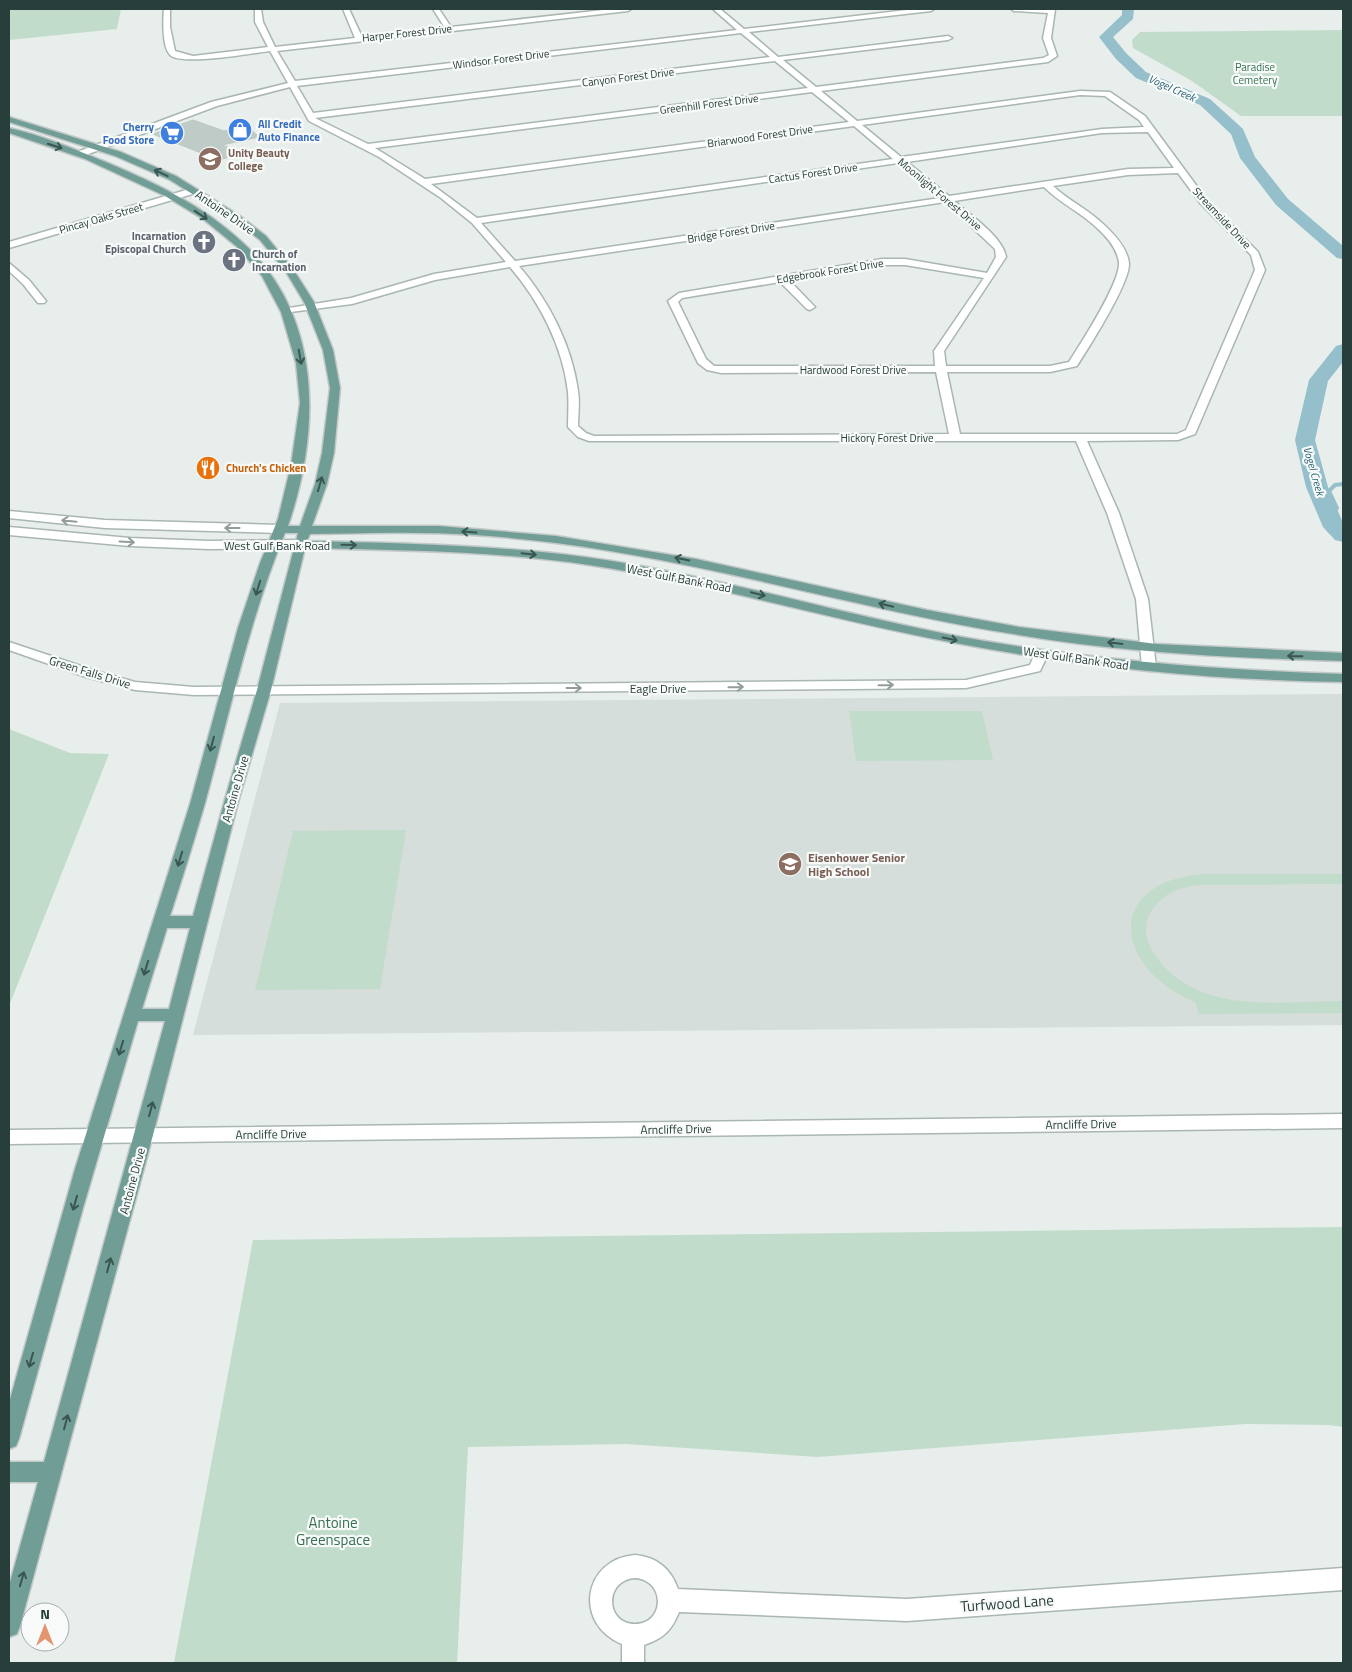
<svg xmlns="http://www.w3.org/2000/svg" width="1352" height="1672" font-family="'Titillium Web',sans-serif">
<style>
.built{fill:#d5deda}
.green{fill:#c2dccb}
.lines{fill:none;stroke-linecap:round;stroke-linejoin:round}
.stream-far1{stroke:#96bfcc;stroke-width:2.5}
.stream{stroke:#96bfcc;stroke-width:4}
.river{fill:#96bfcc;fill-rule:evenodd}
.building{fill:#bfcbc7;stroke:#bac7c2}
.minor-casing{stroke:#aab6b2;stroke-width:3}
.major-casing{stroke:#c3c9c8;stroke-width:3}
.minor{fill:#fff;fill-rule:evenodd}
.major{fill:#709e96;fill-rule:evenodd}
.oneway{stroke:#395651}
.oneway2{stroke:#939e9c}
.labels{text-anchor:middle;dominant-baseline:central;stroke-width:4.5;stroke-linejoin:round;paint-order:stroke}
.far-street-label{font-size:11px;fill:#273e3a;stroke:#f7faf9}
.far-park-label{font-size:11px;fill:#367151;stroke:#f7faf9}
.far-water-label{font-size:11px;font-style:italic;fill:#276174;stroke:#f7faf9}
.far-shop-label{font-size:11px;font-weight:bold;fill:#366cbe;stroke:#f7faf9;text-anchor:start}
.far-education-label{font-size:11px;font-weight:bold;fill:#785e54;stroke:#f7faf9;text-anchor:start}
.far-worship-label{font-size:11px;font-weight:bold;fill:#5b616d;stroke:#f7faf9;text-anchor:end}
.far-food-label{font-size:11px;font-weight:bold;fill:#c56008;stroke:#f7faf9;text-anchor:start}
.street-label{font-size:12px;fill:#273e3a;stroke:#f7faf9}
.education-label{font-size:12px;font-weight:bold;fill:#785e54;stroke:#f7faf9;text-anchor:start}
.near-park-label{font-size:15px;fill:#367151;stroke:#f7faf9}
.near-street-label{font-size:15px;fill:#273e3a;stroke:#f7faf9}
</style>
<rect width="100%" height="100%" fill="#e7eeeb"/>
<path class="built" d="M1343,694V1025L193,1035L280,703Z"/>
<path class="green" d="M9,9H121L117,29L9,40Z
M1343,30V116H1241L1192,81L1133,48L1132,40L1140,32Z
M849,711H982L993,760L856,761Z
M9,729L70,753L109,754L9,1006Z
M406,830L380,989L255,990L293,831Z
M1205,874H1343V884C1310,884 1278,884 1245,885C1222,885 1198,882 1177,890C1160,897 1147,910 1146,929C1146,942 1153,954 1161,963C1205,1015 1283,1001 1343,1001V1013L1199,1014L1195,1002C1114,969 1102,881 1205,874Z
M1343,1227V1427L1329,1425L1245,1424L818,1457L626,1444L468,1447L457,1663H174L253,1240Z"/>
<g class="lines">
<path class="stream-far1" d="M1128,16L1130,15"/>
<path class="stream" d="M1329,516L1337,508L1329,491L1335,485L1343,484"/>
<path class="river" d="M1122,9H1134L1133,19L1113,37L1126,53L1146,72L1210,99L1243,129L1255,157L1288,199L1343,246V259L1337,258L1276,205L1240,158L1231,134L1200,105L1136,78L1116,59L1099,37L1122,15Z
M1343,344V362L1328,381L1315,440L1328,487L1343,523V542L1335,540L1323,527L1306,487L1295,440L1309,380L1336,346Z"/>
</g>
<path class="building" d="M193,120L224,131L247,126L259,137L222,145L244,153L219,160L153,134Z"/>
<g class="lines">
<g class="minor-casing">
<path id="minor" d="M164,9H170V27L175,51L193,56L268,47L255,22V9H261L263,22L275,47L355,38L343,9H349L362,37L445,28L433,9H439L451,27L612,9H631L628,11L277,51L295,81L737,30L713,9H720L744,29L915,9H934L931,11L749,32L778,57L948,36L952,38L948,40L783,60L816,87L1043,58L1049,55L1043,38L1048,13L1014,11L1011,9H1055L1051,38L1057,56L1048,62L821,91L857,121L1080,91L1110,92L1145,116L1207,200L1258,252L1265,270L1195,434L1178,440L1087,441L1119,513L1148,599L1156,667L1149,671L1142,667L1136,599L1107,513L1076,441H589L578,437L568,427C568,416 569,404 568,392C563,347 540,302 510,267L435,280L352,304L283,313V309L351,298L434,274L506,262L472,223L441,198L379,157L309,121L290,87L217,106L83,156H77V152L211,102L288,83L270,51C253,53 181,66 170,55C162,47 163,19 164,9ZM741,33L770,57L313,113L297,86ZM775,61L808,88L368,144L315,118ZM812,92L849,122L425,179L375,148ZM1080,95L1105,96L1139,120L1144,127L1102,129L901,157L862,125ZM854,126L893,159L477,218L431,184ZM1148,132L1174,168L1128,169L949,196L907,162L1102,133ZM898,163L940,198L515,261L481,223ZM1178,173L1201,204L1251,255L1255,270L1186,430L1177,434H960L947,372H1050L1077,366C1089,347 1129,285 1129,264C1128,248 1113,233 1102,223C1087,209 1068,200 1053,186L1128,175ZM1044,187C1060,203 1080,212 1096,227C1106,236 1117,248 1119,262C1121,282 1081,343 1069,362L1050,366H946L944,351L1006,257C1003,237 969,214 954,201ZM945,202L995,249L996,257L987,273L905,259H882L679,293L668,301L698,363L707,370L721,373L936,372L949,434L594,436L586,433L578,426C578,415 580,402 578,391C572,346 549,301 519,266ZM882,265H905L984,278L934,351L935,366H714L706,359L678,302L682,298L780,282L807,309L810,310L815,307L813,305L789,280Z
M193,188L196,189V193L9,248V242Z
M9,263L29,280L46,301L44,303H38L23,284L9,271Z
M9,511L105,520L280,525L286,529L280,533L105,528L9,518Z
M9,527L130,538L209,541L300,540L306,544L300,548L209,549L130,546L9,535Z
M9,642L96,671L135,682L194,687L966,680L1030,665L1036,651H1046L1048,654L1040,671L966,688L194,695L135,690L86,677L9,650Z
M1343,1114V1128L9,1144V1130Z
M635,1555C657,1557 671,1569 678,1589L907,1599L1343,1568V1590L907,1621L679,1612C672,1630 663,1639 644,1645V1663H622V1644C573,1624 583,1559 635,1555ZM635,1578C666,1580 665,1624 635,1624C605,1624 604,1580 635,1578Z"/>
</g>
<g class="major-casing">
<path id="major" d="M9,117L121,152L176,176L240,216L266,236L293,269L314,302L333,350L340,388L334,453L327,484L312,526H439L556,536L696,559L927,610L1019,627L1157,644L1343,653V661C1235,658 1126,653 1019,635C863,610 712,563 556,543C509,537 462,533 415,533C380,532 345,534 310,534L307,541C400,543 493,545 585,557C709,574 828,611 951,635C1080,659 1211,670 1343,674V682C1211,680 1080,667 950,642C829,619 711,584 589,565C495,551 400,550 305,548L271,690L239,799L153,1135L20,1626L17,1634L9,1637V1586L38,1482H9V1462H44L165,1021H138L83,1208L19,1439L16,1446L9,1449V1403L75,1169L190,804L238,628L260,563L278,519L291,465L300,403L296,363L281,312L262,276L236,246L203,219L165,196L85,159L9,133V128C42,135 76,150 108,163C156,183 203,206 241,241C323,315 321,429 288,526H300L315,484L322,453L330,388L323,350L304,302L286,272L260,240L234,220L170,180L115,156L9,122ZM285,533H298L257,690L225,799L193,916H170C182,879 194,841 205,803C230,712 249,620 285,533ZM167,928H190L169,1009H142Z"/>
</g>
<use href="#minor" class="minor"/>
<use href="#major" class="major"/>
</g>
<defs><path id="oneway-shaft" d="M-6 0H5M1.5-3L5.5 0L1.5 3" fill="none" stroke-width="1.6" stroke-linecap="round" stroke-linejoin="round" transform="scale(1.25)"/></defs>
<g class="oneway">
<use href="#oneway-shaft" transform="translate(55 146) rotate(18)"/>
<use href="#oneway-shaft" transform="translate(161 173) rotate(-155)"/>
<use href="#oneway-shaft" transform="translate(201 215) rotate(34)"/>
<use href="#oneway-shaft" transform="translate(300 357) rotate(80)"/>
<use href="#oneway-shaft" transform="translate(320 484) rotate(-74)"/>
<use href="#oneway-shaft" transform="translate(469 532) rotate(-176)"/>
<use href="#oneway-shaft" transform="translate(349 545) rotate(1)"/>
<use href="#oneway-shaft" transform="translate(529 554) rotate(6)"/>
<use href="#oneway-shaft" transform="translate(682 559) rotate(-169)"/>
<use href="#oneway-shaft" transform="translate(258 588) rotate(107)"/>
<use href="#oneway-shaft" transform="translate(758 594) rotate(14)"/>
<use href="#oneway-shaft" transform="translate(886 605) rotate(-167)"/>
<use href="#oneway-shaft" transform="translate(950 639) rotate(11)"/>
<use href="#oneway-shaft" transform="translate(1115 643) rotate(-173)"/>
<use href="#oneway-shaft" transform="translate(1295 656) rotate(-179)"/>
<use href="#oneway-shaft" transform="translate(212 744) rotate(105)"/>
<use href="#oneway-shaft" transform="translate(180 859) rotate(107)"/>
<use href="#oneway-shaft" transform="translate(146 968) rotate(107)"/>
<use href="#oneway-shaft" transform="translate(121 1048) rotate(107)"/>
<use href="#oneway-shaft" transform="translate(151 1109) rotate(-75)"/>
<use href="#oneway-shaft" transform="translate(75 1203) rotate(106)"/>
<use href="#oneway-shaft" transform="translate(109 1265) rotate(-75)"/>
<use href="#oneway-shaft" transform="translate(31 1360) rotate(106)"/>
<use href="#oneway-shaft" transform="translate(66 1422) rotate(-75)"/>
<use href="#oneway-shaft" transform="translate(22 1579) rotate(-74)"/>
</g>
<g class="oneway2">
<use href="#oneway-shaft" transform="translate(69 521) rotate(-174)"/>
<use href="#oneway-shaft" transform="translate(232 528) rotate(-180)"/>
<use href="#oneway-shaft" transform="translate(127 542) rotate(3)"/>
<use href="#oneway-shaft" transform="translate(886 685) rotate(-1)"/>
<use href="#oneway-shaft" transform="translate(736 687) rotate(-1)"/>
<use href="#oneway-shaft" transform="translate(574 688)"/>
</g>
<defs>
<g id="shop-disc" transform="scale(1.25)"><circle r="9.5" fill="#3f7fe0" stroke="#f7faf9"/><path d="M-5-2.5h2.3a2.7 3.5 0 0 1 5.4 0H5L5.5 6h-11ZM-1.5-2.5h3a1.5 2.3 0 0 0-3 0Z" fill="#fff"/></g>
<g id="supermarket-disc" transform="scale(1.25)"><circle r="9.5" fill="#3f7fe0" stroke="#f7faf9"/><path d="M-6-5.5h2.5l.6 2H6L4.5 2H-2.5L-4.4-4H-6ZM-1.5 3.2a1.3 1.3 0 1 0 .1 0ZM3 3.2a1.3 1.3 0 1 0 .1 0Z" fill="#fff"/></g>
<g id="university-disc" transform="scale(1.25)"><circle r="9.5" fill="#8d6e63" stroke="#f7faf9"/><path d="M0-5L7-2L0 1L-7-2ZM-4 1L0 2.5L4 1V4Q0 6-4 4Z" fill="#fff"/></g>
<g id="church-disc" transform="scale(1.25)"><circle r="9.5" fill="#6b7280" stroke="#f7faf9"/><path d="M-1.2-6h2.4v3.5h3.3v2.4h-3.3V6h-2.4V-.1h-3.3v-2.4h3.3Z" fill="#fff"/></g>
<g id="restaurant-disc" transform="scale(1.25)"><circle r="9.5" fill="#e8710a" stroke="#f7faf9"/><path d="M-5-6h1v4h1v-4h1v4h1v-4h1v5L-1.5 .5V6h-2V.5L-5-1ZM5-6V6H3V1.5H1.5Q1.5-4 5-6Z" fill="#fff"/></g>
<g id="school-disc" transform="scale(1.25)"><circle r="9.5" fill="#8d6e63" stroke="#f7faf9"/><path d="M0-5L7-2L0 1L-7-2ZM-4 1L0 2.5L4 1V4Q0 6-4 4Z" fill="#fff"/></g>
</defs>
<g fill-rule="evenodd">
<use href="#shop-disc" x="240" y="130"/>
<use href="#supermarket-disc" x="172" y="133"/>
<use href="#university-disc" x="210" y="159"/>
<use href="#church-disc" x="204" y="242"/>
<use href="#church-disc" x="234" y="260"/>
<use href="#restaurant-disc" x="208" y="468"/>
<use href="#school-disc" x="790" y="864"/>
</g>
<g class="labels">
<g class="far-street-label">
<text transform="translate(407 33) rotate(-6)">Harper Forest Drive</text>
<text transform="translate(501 59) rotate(-7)">Windsor Forest Drive</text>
<text transform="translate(628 77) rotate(-7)">Canyon Forest Drive</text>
<text transform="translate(709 104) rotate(-7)">Greenhill Forest Drive</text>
<text transform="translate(760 136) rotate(-8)">Briarwood Forest Drive</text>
<text transform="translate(813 173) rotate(-8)">Cactus Forest Drive</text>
<text transform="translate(940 194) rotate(40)">Moonlight Forest Drive</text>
<text transform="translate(101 218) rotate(-16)">Pincay Oaks Street</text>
<text transform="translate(1222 218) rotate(47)">Streamside Drive</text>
<text transform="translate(731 232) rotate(-9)">Bridge Forest Drive</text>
<text transform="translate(830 271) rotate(-9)">Edgebrook Forest Drive</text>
<text x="853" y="370">Hardwood Forest Drive</text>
<text x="887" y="438">Hickory Forest Drive</text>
</g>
<g class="far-park-label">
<text x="1255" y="67">Paradise<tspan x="1255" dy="13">Cemetery</tspan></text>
</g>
<g class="far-water-label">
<text transform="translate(1172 88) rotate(24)">Vogel Creek</text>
<text transform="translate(1314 471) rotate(74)">Vogel Creek</text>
</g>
<g class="far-shop-label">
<text x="258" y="124">All Credit<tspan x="258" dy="13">Auto Finance</tspan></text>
<text x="154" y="127" text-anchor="end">Cherry<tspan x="154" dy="13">Food Store</tspan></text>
</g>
<g class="far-education-label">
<text x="228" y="153">Unity Beauty<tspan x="228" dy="13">College</tspan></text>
</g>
<g class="far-worship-label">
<text x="186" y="236">Incarnation<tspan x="186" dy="13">Episcopal Church</tspan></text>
<text x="252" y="254" text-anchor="start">Church of<tspan x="252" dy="13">Incarnation</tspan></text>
</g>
<g class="far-food-label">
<text x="226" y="468">Church's Chicken</text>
</g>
<g class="street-label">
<text transform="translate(225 212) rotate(34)">Antoine Drive</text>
<text x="277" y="545">West Gulf Bank Road</text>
<text transform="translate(679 578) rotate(11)">West Gulf Bank Road</text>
<text transform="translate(1076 658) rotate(8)">West Gulf Bank Road</text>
<text transform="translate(90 672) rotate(17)">Green Falls Drive</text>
<text x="658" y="688">Eagle Drive</text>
<text transform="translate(235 789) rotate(-74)">Antoine Drive</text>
<text transform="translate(1081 1124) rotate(-1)">Arncliffe Drive</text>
<text transform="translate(676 1129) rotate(-1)">Arncliffe Drive</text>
<text transform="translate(271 1134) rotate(-1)">Arncliffe Drive</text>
<text transform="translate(132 1181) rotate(-75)">Antoine Drive</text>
</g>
<g class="education-label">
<text x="808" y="857">Eisenhower Senior<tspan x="808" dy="14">High School</tspan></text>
</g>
<g class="near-park-label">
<text x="333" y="1522">Antoine<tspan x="333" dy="17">Greenspace</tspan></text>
</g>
<g class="near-street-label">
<text transform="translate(1007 1603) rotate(-4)">Turfwood Lane</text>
</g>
</g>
<rect width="1352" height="1672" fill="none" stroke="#273e3a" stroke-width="20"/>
<g transform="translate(45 1627)"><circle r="24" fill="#f7faf9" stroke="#a4afad"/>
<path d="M0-4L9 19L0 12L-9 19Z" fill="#e3956f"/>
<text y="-8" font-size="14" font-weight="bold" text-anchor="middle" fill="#273e3a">N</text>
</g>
</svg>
